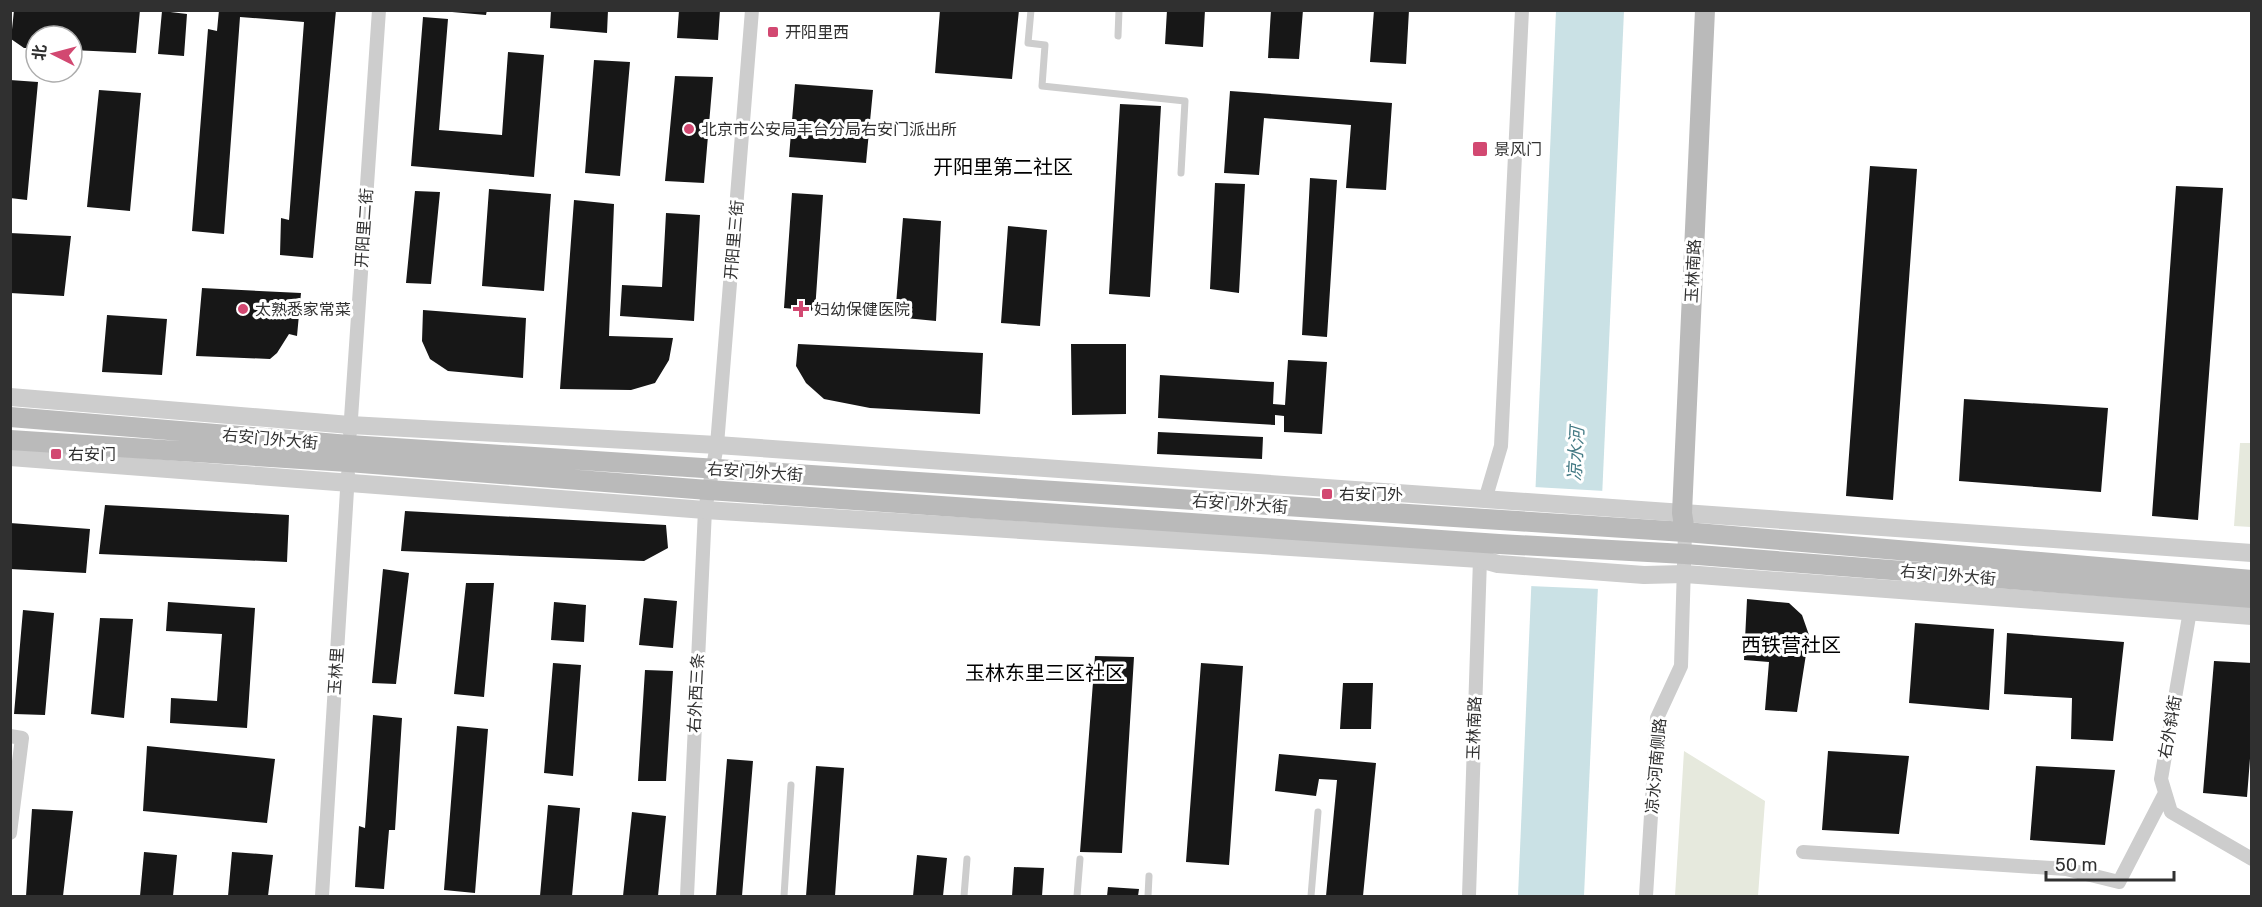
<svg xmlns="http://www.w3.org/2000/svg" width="2262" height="907" font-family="Rubik,'Noto Sans SC',sans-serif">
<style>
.green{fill:#e6e9dd}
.water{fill:#cae1e5}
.pier{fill:#fff}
.building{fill:#171717}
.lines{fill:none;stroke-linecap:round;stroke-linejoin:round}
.service{stroke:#cdcdcd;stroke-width:7}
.minor{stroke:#cdcdcd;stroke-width:14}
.tertiary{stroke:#cdcdcd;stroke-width:18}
.secondary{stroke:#bababa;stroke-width:20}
.poi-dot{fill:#d24871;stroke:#fff;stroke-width:2}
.labels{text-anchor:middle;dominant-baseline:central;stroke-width:6;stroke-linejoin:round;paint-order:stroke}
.poi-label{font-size:16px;fill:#303030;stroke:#fff;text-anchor:start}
.street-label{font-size:16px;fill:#303030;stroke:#fff}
.water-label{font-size:18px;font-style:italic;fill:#447a84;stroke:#fff}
.quarter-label{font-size:20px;fill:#000;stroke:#fff}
</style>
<rect width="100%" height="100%" fill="#fff"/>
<path class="green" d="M2240,443H2251V527L2234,526Z
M1684,751L1765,801L1758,896H1675Z"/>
<path class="water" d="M1556,11H1624L1584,896H1518Z"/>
<path class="pier" d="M1534,487L1605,491L1600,589L1529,586Z"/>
<path class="building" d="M14,10H140L136,53L72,50V36H36V48H24L11,39Z
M219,10H336L313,258L280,255L281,218L289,220L304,22L240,17L224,234L192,231L208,29L217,31Z
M452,10H487L486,15L452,12Z
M551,10H608L607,33L550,28Z
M679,10H720L718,40L677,38Z
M940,10H1019L1012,79L935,73Z
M1167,10H1205L1203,47L1165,44Z
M1271,10H1303L1299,59L1268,58Z
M1374,10H1409L1406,64L1370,62Z
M162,11L187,14L184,56L158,54Z
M423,17L448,19L439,130L502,135L508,52L544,55L534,177L411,166Z
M594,60L630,62L620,176L585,173Z
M675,76L713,77L704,183L665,181Z
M10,80L38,82L27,200L10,198Z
M795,84L873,90L866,163L789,157Z
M99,90L141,93L130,211L87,207Z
M1230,91L1392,103L1386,190L1346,188L1351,125L1264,118L1259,175L1224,173Z
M1120,104L1161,106L1150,297L1109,294Z
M1870,166L1917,169L1893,500L1846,496Z
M1310,178L1337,180L1327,337L1302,335Z
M1215,183L1245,184L1239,293L1210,289Z
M2176,186L2223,188L2198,520L2152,516Z
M489,189L551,194L544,291L482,286Z
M415,191L440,192L431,284L406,283Z
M792,193L823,195L815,311L784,308Z
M574,200L614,204L609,336L673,338L669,360L655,383L631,390L560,389Z
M666,213L700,215L694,321L620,316L622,285L662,287Z
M903,218L941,221L936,321L895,317Z
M1008,226L1047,230L1040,326L1001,323Z
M10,233L71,236L64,296L10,293Z
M202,288L301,293L297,336L289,334L277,353L270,359L196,356Z
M423,310L526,318L523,378L448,371L430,359L422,341Z
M107,315L167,319L162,375L102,372Z
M798,344L983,353L980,414L870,408L824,399L806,383L796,366Z
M1071,344H1126V414L1072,415Z
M1288,360L1327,362L1322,434L1284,432V416L1275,415V425L1158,418L1160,375L1274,382L1273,404L1285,405Z
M1964,399L2108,408L2101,492L1959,481Z
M1158,432L1263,437L1262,459L1157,454Z
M105,505L289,515L287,562L99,554Z
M405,511L666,525L668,548L644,561L401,551Z
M10,523L90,529L86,573L10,569Z
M383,569L409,573L396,684L372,683Z
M466,583H494L484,697L454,694Z
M644,598L677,601L673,648L639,645Z
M1747,599L1789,603L1802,615L1809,635L1797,712L1765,710L1769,662L1744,660Z
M168,602L255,608L247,728L170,723L171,698L217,701L222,634L166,631Z
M554,602L586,605L584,642L551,640Z
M23,610L54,613L45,715L14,714Z
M100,618L133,619L124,718L91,714Z
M1915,623L1994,629L1989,710L1909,703Z
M2007,633L2124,642L2113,741L2071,739L2072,698L2004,694Z
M1095,656L1134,657L1122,853L1080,852Z
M2214,661L2252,663V733L2247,797L2203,793Z
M553,663L581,665L573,776L544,773Z
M1201,663L1243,666L1229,865L1186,862Z
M645,670L673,671L666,781H638Z
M1343,683H1373L1371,729H1340Z
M373,715L402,718L395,830H389L384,889L355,887L359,826L365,828Z
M457,726L488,729L475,893L444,890Z
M147,746L275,759L267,823L143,811Z
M1828,751L1909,756L1899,834L1822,830Z
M1279,754L1376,763L1363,896H1326L1337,780L1319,779L1316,796L1275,791Z
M727,759L753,761L742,896H716Z
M816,766L844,768L835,896H806Z
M2036,766L2115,770L2105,845L2030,840Z
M548,805L580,808L572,896H540Z
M32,809L73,811L63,896H26Z
M632,812L666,816L658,896H623Z
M144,852L177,855L173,896H140Z
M232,852L273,855L268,896H228Z
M917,855L947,858L943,896H913Z
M1014,867L1044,868L1042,896H1012Z
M1108,887L1139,889L1138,896H1107Z"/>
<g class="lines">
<path class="service" d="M1031,10L1028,43L1045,45L1042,86L1185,101L1181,173
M1118,36L1119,10
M784,896L791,785
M964,896L967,859
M1077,896L1080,859
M1148,896L1149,876
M1311,896L1318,812"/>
<path class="minor" d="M350,433L379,10
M1485,500L1501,446L1522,10
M2191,605L2161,779L2171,812L2252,859
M10,736L22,738L10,833
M1803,852L2066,869L2119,882L2165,793
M322,896L348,474
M687,896L705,510L717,445L752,10
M1469,896L1480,559
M1646,896L1657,718L1681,666L1685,532"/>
<path class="tertiary" d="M10,397L350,425L717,445L2252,553
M10,457L705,510L1480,559L1498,564L1644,575L1685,574L2252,616"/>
<path class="secondary" d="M10,417L349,445L1685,532L2252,580
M10,440L348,462L708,490L1499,544L1685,554L2252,598
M1685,532L1682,513L1705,10"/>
</g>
<g class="poi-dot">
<rect x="767" y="26" width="12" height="12" rx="3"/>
<circle cx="689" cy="129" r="6"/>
<rect x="1472" y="141" width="16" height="16" rx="3"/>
<circle cx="243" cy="309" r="6"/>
<path d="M798 300h6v6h6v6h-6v6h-6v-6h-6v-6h6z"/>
<rect x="50" y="448" width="12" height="12" rx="3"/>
<rect x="1321" y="488" width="12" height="12" rx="3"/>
</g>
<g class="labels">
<g class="poi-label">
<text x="785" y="32">开阳里西</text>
<text x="701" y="129">北京市公安局丰台分局右安门派出所</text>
<text x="1494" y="149">景风门</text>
<text x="255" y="309">太熟悉家常菜</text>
<text x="814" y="309">妇幼保健医院</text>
<text x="68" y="454">右安门</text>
<text x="1339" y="494">右安门外</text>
</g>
<g class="street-label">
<text transform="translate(364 228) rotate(-86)">开阳里二街</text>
<text transform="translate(734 240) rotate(-85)">开阳里三街</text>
<text transform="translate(1693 271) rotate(-87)">玉林南路</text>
<text transform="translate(270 439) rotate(5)">右安门外大街</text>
<text transform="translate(755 472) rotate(4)">右安门外大街</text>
<text transform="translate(1240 504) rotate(4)">右安门外大街</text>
<text transform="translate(1948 575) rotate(5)">右安门外大街</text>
<text transform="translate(336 671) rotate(-86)">玉林里</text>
<text transform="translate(696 693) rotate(-87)">右外西三条</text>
<text transform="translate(2170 727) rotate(-80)">右外斜街</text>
<text transform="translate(1474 728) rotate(-88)">玉林南路</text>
<text transform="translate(1656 766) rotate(-85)">凉水河南侧路</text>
</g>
<g class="water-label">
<text transform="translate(1576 454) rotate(-87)">凉水河</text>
</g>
<g class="quarter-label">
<text x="1003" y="167">开阳里第二社区</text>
<text x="1791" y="645">西铁营社区</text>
<text x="1045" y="673">玉林东里三区社区</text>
</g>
</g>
<rect width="2262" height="907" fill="none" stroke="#303030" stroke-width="24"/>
<g transform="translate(54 54) rotate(276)"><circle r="28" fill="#ffffff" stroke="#acacac" stroke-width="1.5"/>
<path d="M0-4.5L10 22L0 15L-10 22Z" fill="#d24871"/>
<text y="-9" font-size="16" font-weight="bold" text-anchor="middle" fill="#303030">北</text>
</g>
<path d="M2046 871v9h128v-9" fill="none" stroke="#303030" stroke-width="3"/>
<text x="2055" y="871" font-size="18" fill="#303030" stroke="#ffffff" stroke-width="4.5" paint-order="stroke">50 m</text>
</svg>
